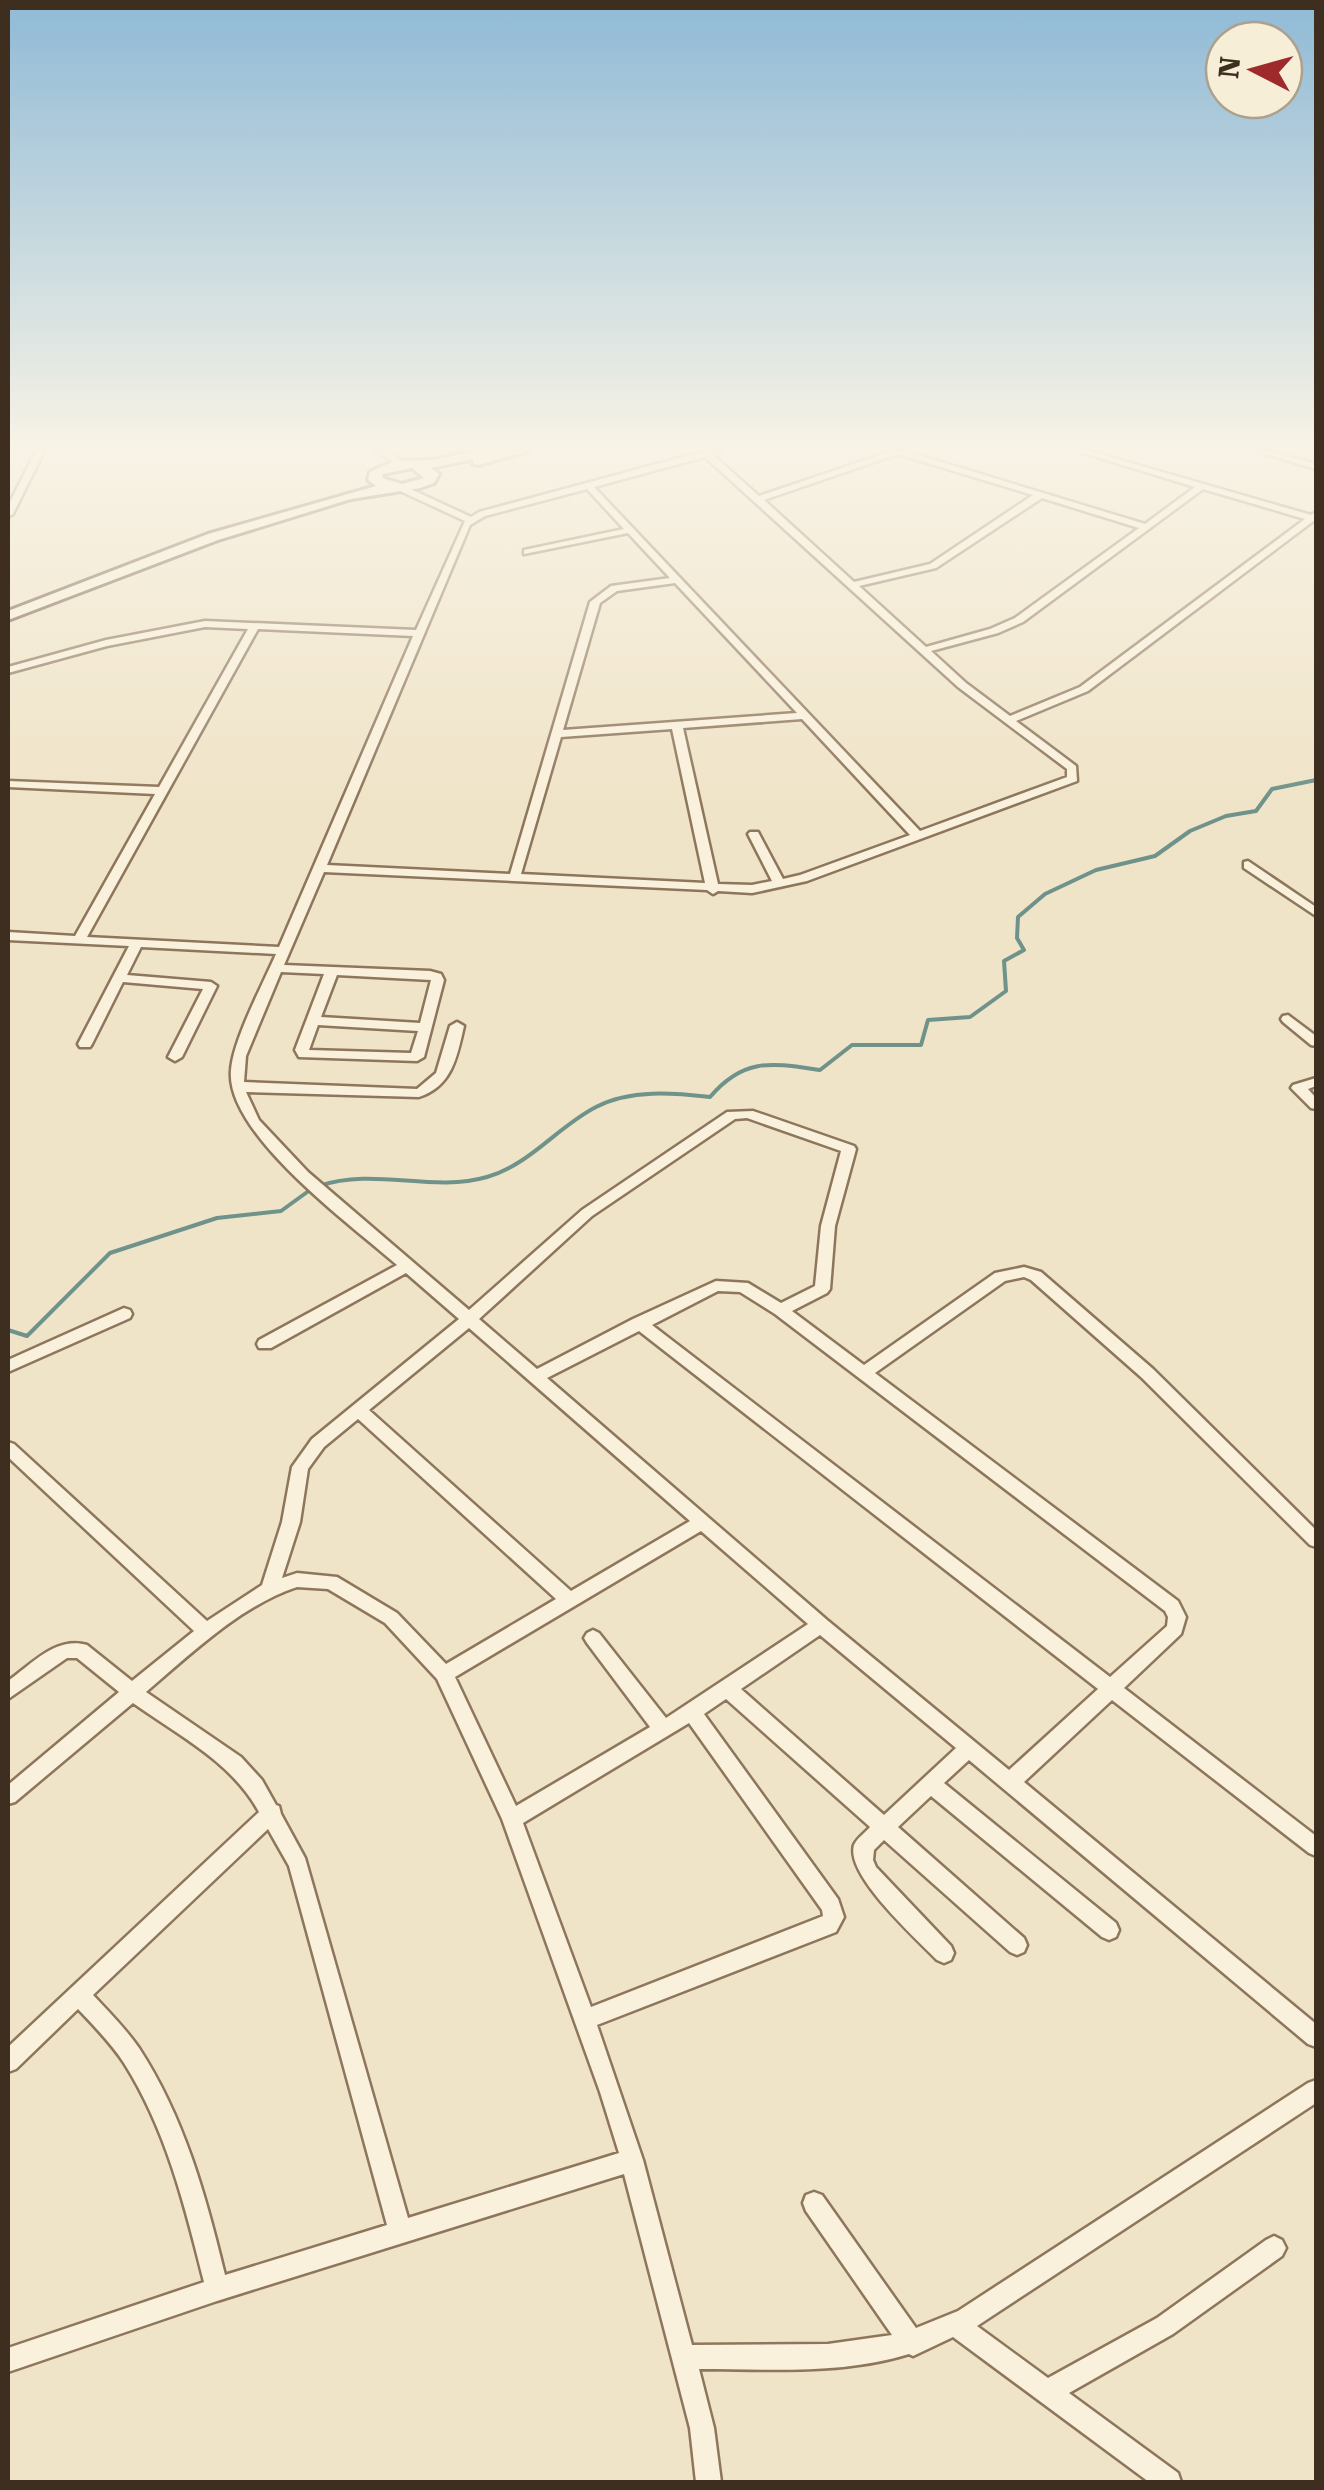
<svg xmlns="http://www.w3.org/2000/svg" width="1324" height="2490" font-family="'Roboto Serif',serif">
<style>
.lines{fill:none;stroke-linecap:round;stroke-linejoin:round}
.stream{stroke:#6f938a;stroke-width:4}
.minor-casing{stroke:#8d765c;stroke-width:5}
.secondary-casing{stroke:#6f573f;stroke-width:6}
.minor{fill:#faf1dc;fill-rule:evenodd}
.secondary{fill:#faf1dc;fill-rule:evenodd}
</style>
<rect width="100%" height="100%" fill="#f0e4c8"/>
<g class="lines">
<path class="stream" d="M319,1186C375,1167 431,1193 487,1177C531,1164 557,1127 596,1107C631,1089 673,1093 710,1097C744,1057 772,1063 820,1070L852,1045H921L928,1020L970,1017L1006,991L1004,961L1024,950L1017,938L1018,917L1045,894L1096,870L1155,856L1190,831L1226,816L1256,811L1272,789L1316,780
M8,1330L27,1336L110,1253L217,1218L281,1211L310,1190"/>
<g class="minor-casing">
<path id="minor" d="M36,451H44L13,514L8,517V506Z
M375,451H385L410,465L403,467Z
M705,451H721L713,455L759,496L892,451H905L1145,524L1195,487L1077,451H1089L1311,515L1316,512V519L1088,691L1016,721L1076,766L1077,781L807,881L752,893L718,891L713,894L707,890L324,872L284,965L430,971L441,974L444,980L424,1057L417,1061L299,1057L295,1050L324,974L281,972L246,1056L244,1082L417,1089L436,1073L450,1026L457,1022L464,1026C457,1057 452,1086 419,1097L246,1092L259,1120L308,1172L469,1310L582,1210L727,1112L753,1111L854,1146L856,1149L835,1226L830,1289L827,1293L792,1311L864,1365L995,1273L1024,1267L1041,1272L1153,1369L1316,1530V1547L1310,1545L1141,1377L1031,1280L1024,1277L1005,1281L875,1373L1178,1601L1186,1617L1181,1634L1124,1688L1316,1836V1856L1309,1853L1112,1700L1024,1782L1316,2024V2047L1308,2044L969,1760L944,1783L1116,1923L1119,1930L1116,1937L1109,1940L1102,1937L931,1796L898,1827L1024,1938L1027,1945L1024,1952L1017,1955L1010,1952L884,1840L874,1850L873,1860L876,1867L951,1946L954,1953L951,1960L944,1963L937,1960C916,1938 845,1875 854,1845C857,1838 865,1833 870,1827L726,1699L704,1714L838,1899L844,1917L836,1932L597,2025L643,2160L692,2345L828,2344L892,2335L806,2211L803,2203L806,2195L814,2192L822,2195L916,2328L958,2311L1308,2083L1316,2080V2103L977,2326L1048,2378L1157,2318L1266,2240L1274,2236L1282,2240L1286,2248L1282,2256L1173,2334L1069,2393L1178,2473L1181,2482H1149L953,2337L913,2356L909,2354C842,2375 768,2369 699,2369L714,2428L721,2482H696L690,2428L624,2174L217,2301L8,2372V2348L204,2282C185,2206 166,2129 124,2063C111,2043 94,2026 78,2009L16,2069L8,2072V2047L259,1812C232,1762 178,1735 133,1703L15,1802L8,1804V1785L119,1692L77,1658H67L8,1699V1681C32,1664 56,1636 87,1645L132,1681L194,1631L8,1457V1442L14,1444L207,1621L262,1585L282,1522L292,1467L312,1439L459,1319L406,1273L271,1348H259L257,1344L259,1340L397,1265C350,1224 225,1133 231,1070C233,1040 263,984 276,954L141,947L127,975L211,982L217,986L182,1057L175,1061L168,1057L203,989L123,982L92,1044L90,1047H80L78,1044L129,946L8,940V932L75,936L155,794L8,787V781L159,787L248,629L205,627L107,646L8,673V667L106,640L205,621L416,630L465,521L398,490V486H404L471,517L479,512ZM898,454L1033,495L930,564L854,582L764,500ZM705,457L958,687L1067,769V777L920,831L594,487ZM587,489L624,529L524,550V554L628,533L670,578L611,586L590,602L510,874L327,865L470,525L485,516ZM1203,489L1305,519L1080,687L1010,716L966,683L931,651L998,633L1023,622ZM1042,498L1139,528L1015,618L990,629L926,647L859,586L936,568ZM675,583L797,713L563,730L600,603L617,591ZM258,629L413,636L279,947L87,937ZM802,719L910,835L800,875L783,879L758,832H750L748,834L772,881L752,885L718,884L683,728ZM672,729L705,883L521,874L561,737ZM337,975L431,980L420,1023L321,1017ZM318,1025L418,1031L411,1053L309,1050ZM747,1118L841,1151L821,1226L815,1286L781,1303L748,1283L716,1281L633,1319L537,1369L479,1319L592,1216L735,1119ZM718,1291L740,1292L775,1314L1165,1611L1168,1617L1167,1626L1110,1677L652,1325ZM469,1328L690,1521L571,1591L369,1410ZM639,1331L1098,1689L1009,1770L827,1620L547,1378ZM358,1419L556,1599L446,1664L397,1613L337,1577L297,1573L282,1578L300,1522L308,1469L324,1447ZM701,1531L808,1624L666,1718L599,1633L593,1630L587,1633L584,1638L587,1643L650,1727L516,1806L455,1677ZM297,1587L328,1589L385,1623L437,1679L502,1819L600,2092L619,2153L408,2218L305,1858L281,1814L279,1806L276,1805L262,1780L241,1757L146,1692C192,1653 240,1606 297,1587ZM820,1635L956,1748L884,1815L741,1689ZM689,1723L822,1910L823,1916L591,2007L523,1823ZM268,1829L289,1866L387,2225L225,2275C206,2196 184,2117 139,2048C126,2029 109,2012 93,1995Z
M1256,451H1268L1316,464V469Z
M1248,861L1316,907V916L1244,868V862Z
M1288,1015L1316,1036V1046L1311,1045L1283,1022L1281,1019L1283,1016Z
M1316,1078V1086L1308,1089L1316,1098V1109L1311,1108L1291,1088L1293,1085Z
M124,1308L130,1310L132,1314L130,1318L8,1372V1360Z"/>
</g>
<g class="secondary-casing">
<path id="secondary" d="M474,451H528L478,465L473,464V459L431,468L439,474L434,483L420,488L351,499L218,540L8,620V611L208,534L376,486L368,480L370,472L394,461L433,460ZM412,468L424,478L402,484L382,478L383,474Z"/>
</g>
<use href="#minor" class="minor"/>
<use href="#secondary" class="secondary"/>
</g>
<linearGradient id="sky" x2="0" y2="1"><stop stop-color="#8fbad6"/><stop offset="0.56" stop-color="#f8f3e6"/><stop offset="1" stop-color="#f8f3e6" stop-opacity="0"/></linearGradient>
<rect width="1324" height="799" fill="url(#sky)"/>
<rect width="1324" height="2490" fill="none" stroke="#3d2e20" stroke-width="20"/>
<g transform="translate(1254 70) rotate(276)"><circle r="48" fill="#f7eed8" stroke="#ada18e" stroke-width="2.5"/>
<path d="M0-8L18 38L0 25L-18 38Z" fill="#9e2a2b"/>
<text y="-15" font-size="28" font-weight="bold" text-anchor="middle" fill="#3d2e20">N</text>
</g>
</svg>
